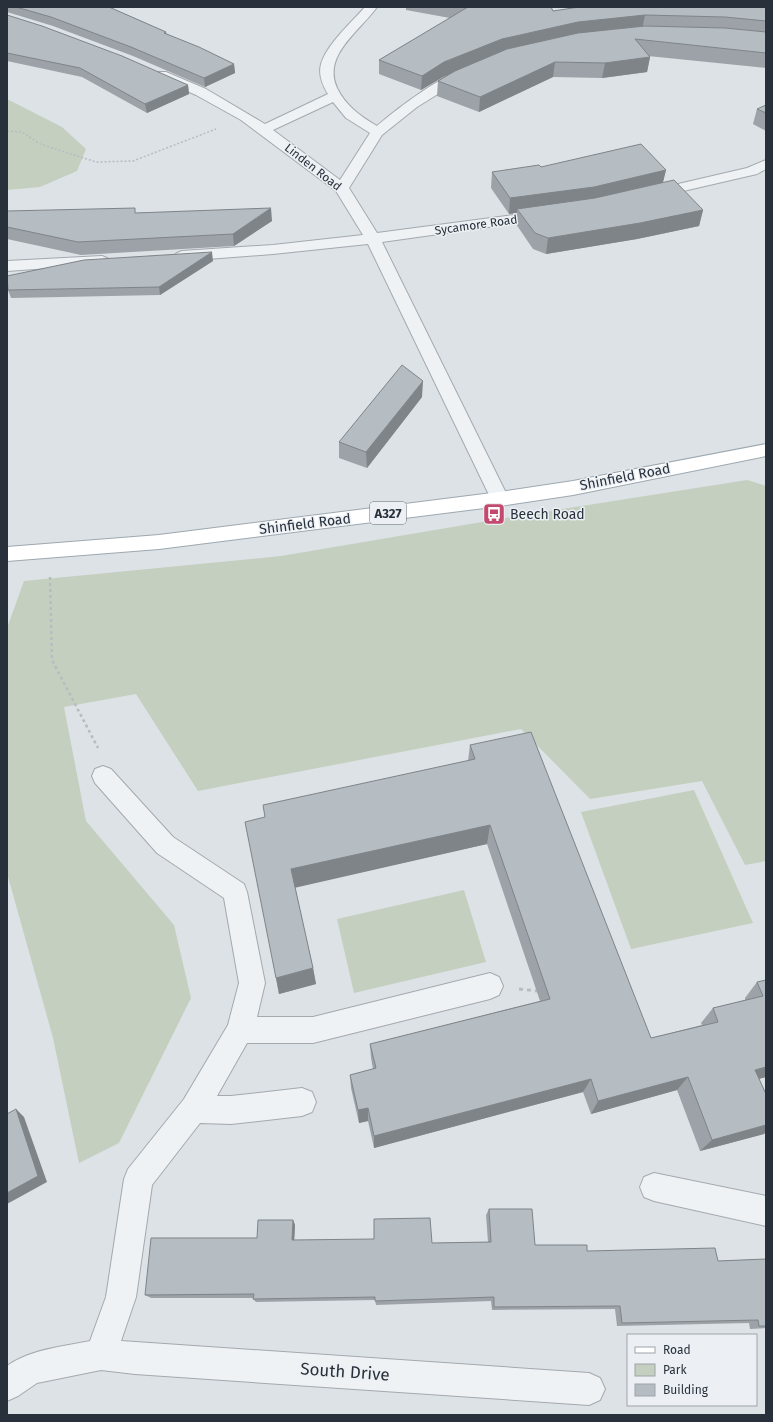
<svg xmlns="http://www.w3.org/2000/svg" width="773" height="1422" font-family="'Fira Sans',sans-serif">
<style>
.green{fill:#c5cfbf}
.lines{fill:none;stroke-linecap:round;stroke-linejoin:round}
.minor-casing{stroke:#a3a9af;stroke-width:2}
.major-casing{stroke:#9da8b0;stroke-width:2}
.path-far2{stroke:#b7bcc0;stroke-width:1.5;stroke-dasharray:2 2;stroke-linecap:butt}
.path-far1{stroke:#b7bcc0;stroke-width:2.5;stroke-dasharray:3 3;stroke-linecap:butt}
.path{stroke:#b7bcc0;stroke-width:3;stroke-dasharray:4 4;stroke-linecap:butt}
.minor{fill:#eff2f4;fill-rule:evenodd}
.major{fill:#fff;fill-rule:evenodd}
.wall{fill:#9ca2a7}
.shaded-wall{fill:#7f8488}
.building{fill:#b5bcc2;stroke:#7f8488}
.labels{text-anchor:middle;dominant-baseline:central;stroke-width:3;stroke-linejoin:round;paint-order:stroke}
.far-street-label{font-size:12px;fill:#28313b;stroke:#ecf0f4}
.shield{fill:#ecf0f4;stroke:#636a72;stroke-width:1}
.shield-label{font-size:13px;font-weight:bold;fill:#28313b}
.street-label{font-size:14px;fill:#28313b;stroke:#ecf0f4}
.poi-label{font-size:14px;fill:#28313b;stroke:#ecf0f4;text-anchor:start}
.near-street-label{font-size:17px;fill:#28313b;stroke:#ecf0f4}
</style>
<rect width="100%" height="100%" fill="#dde2e6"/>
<path class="green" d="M7,99L62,127L86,149L77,171L40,187L7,190Z
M747,480L766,486V861L745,865L702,781L590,799L521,729L198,791L136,694L64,707L86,821L174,925L191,998L119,1143L79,1163L53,1038L7,873V628L24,581L281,556L518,516Z
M694,790L753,923L631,949L581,812Z
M464,890L486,962L354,993L337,919Z"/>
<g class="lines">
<g class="minor-casing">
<path id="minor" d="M365,7H377C360,31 322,55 337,88C346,106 360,116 377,126C392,113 450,67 468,71L470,74L468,77L454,84L417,107L382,135L349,188L377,233L545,211L550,212L552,215L550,218L545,219L382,242L509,499L507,504L500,506L493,504L491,499L368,244L273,254L182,261L177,259L174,256L177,253L182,251L273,245L363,235L336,191L241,120L196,95L158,78L156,75L158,72H166L206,89L265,124L328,94C323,86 318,75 321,64C327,44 351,23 365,7ZM333,102L346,118L370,133L340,180L273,130Z
M766,160V169L757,174L653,198L648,197L646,194L648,191L747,168Z
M102,256L107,258L110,261L107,264L7,271V261Z
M103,766L111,769L173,837L244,884L247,892L265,983L257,1017H313L490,973L499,977L503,986L499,995L490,999L313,1043H247L217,1096H231L302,1088L312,1092L316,1102L312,1112L302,1116L231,1124L200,1123L152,1185L136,1297L121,1341L589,1373L600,1378L605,1389L600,1400L589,1405L135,1374L101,1370L37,1383L18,1396L7,1401V1366C31,1349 62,1347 90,1341L106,1297L124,1179L128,1169L184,1099L228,1025L239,983L224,898L157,853L95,783L92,776L95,769Z
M654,1173L766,1196V1226L654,1201L644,1197L640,1187L644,1177Z"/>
</g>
<g class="major-casing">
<path id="major" d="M766,444V456L573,495L500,506L159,549L7,561V547L159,535L500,492L573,481Z"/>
</g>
<path class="path-far2" d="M7,131L22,132L40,144L96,162L133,161L216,129"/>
<path class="path-far1" d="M50,577L52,660L98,748"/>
<path class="path" d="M519,989L537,991"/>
<use href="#minor" class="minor"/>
<use href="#major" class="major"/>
</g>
<path class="wall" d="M7,7H109L166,32L167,34L234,64L235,73L205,87L133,56L53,26L7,12Z
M406,7H551L553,11L766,7V68L648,56L650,57L647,72L602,78L553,77L479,112L437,96L438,81L450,74L443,77L421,90L379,74V60L450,18L406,10Z
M7,15L188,85L189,94L147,113L82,77L7,61Z
M766,105V131L753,124L757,109Z
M541,167L666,170L663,182L703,210L699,226L637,239L546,254L533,249L516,224L517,213L509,214L491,188L492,172Z
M7,211L136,213L272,221L234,246L81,255L7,239Z
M213,261L160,295L11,298L8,290Z
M422,397L367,468L339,458V442Z
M470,745L651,1038L702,1025L701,1023L713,1008L745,1000V998L757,982L766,980V1077L759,1079L766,1094V1132L764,1134L700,1151L677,1090L591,1114L583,1092L374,1148L368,1121L359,1123L351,1088L350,1075L373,1069L371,1058L370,1044L540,1001L487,844L295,887L313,968L316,984L279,994L276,978L265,817L468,761Z
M489,1209L535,1245L587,1251L718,1261L766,1259V1328L750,1329L749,1323L617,1326L615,1309L492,1310L491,1301L376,1305L375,1300L256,1302L253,1299V1298H151L145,1295L293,1220L295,1225L294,1240L432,1243L488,1242L486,1215Z"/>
<path class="shaded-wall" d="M645,15L642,30L500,54L443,77L421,90L422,76L444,62L502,39L578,22Z
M650,57L647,72L602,78L605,63Z
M555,62L553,77L479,112L480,97Z
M234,64L235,73L205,87L204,78Z
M188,85L189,94L147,113L145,104Z
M666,170L662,186L592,203L517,209V213L509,214L510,198Z
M271,208L272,221L234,246L233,234Z
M703,210L699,226L637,239L546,254L548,238Z
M212,252L213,261L160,295L159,287Z
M423,381L422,397L367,468L366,452Z
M490,825L487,844L294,888L291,869Z
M313,968L316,984L279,994L276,978Z
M766,1067V1077L742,1083L755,1070Z
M688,1077L677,1090L591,1114L598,1101Z
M591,1079L583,1092L374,1148V1136Z
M368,1108V1121L359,1123L358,1110Z
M16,1109L24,1117L47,1182L7,1204V1193Z
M766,1125V1132L764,1134L700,1151L712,1140Z
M293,1220L295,1225L294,1245L292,1240Z"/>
<path class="building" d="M16,7H109L166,32L164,33L199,47L234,64L204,78L131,47L51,17Z
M468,7H551L553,11L579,7H766V21L725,17L645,15L578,22L502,39L444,62L422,76L379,60Z
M7,15L42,26L122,56L188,85L145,104L80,68L7,53Z
M645,26L725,28L766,32V53L635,39L650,57L605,63L555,62L480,97L438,81L455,71L507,49L578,33Z
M766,105V113L757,109Z
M641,144L666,170L594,187L510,198L492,172L539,165L541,167Z
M674,180L703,210L640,223L548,238L535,233L517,209L595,198Z
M135,208V213L271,208L233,234L78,242L7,227V211Z
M212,252L159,287L8,290L7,276L84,260Z
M402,365L423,381L366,452L339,442Z
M531,732L651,1038L718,1022L713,1008L763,996L757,982L766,980V1067L755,1070L766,1094V1125L712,1140L688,1077L598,1101L591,1079L374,1136L368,1108L358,1110L350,1075L376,1068L370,1044L550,999L490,825L291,869L313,968L276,978L245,822L265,817L263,805L475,759L470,745Z
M16,1109L38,1176L7,1193V1114Z
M489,1209H532L535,1245H587V1251L715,1248L718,1261L766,1259V1326H759L758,1320L622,1323L620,1306L494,1307V1297L375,1301V1297L253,1299L254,1294L145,1295L151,1238H257L258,1220H293L292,1240L374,1239V1219L430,1218L432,1243L491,1242Z"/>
<defs>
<g id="bus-square" transform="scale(1.15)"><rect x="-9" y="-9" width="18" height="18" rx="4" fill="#c34a6e" stroke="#ecf0f4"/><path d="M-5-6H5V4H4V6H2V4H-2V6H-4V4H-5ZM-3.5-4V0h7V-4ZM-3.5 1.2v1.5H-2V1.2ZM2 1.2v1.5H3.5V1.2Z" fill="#fff"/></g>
</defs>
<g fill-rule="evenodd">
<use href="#bus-square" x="494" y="514"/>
</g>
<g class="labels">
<g class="far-street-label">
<text transform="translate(313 167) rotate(38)">Linden Road</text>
<text transform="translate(476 225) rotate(-8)">Sycamore Road</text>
</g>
<rect class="shield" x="370" y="502" width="36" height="22" rx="3"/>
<g class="shield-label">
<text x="388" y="513">A327</text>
</g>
<g class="street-label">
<text transform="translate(625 477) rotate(-11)">Shinfield Road</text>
<text transform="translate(305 524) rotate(-7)">Shinfield Road</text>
</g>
<g class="poi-label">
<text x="510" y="514">Beech Road</text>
</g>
<g class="near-street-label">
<text transform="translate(345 1372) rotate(4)">South Drive</text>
</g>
</g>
<rect width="773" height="1422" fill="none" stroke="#28313b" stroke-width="16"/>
<rect x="627" y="1334" width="130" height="72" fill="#ecf0f4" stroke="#9ea4aa"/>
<rect x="635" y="1347" width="20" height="6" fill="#ffffff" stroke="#9ea4aa"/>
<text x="663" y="1354" font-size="12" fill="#28313b">Road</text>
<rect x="635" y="1364" width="20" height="12" fill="#c5cfbf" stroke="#9ea4aa"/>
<text x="663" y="1374" font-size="12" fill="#28313b">Park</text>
<rect x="635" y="1384" width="20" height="12" fill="#b5bcc2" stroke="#9ea4aa"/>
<text x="663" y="1394" font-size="12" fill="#28313b">Building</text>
</svg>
